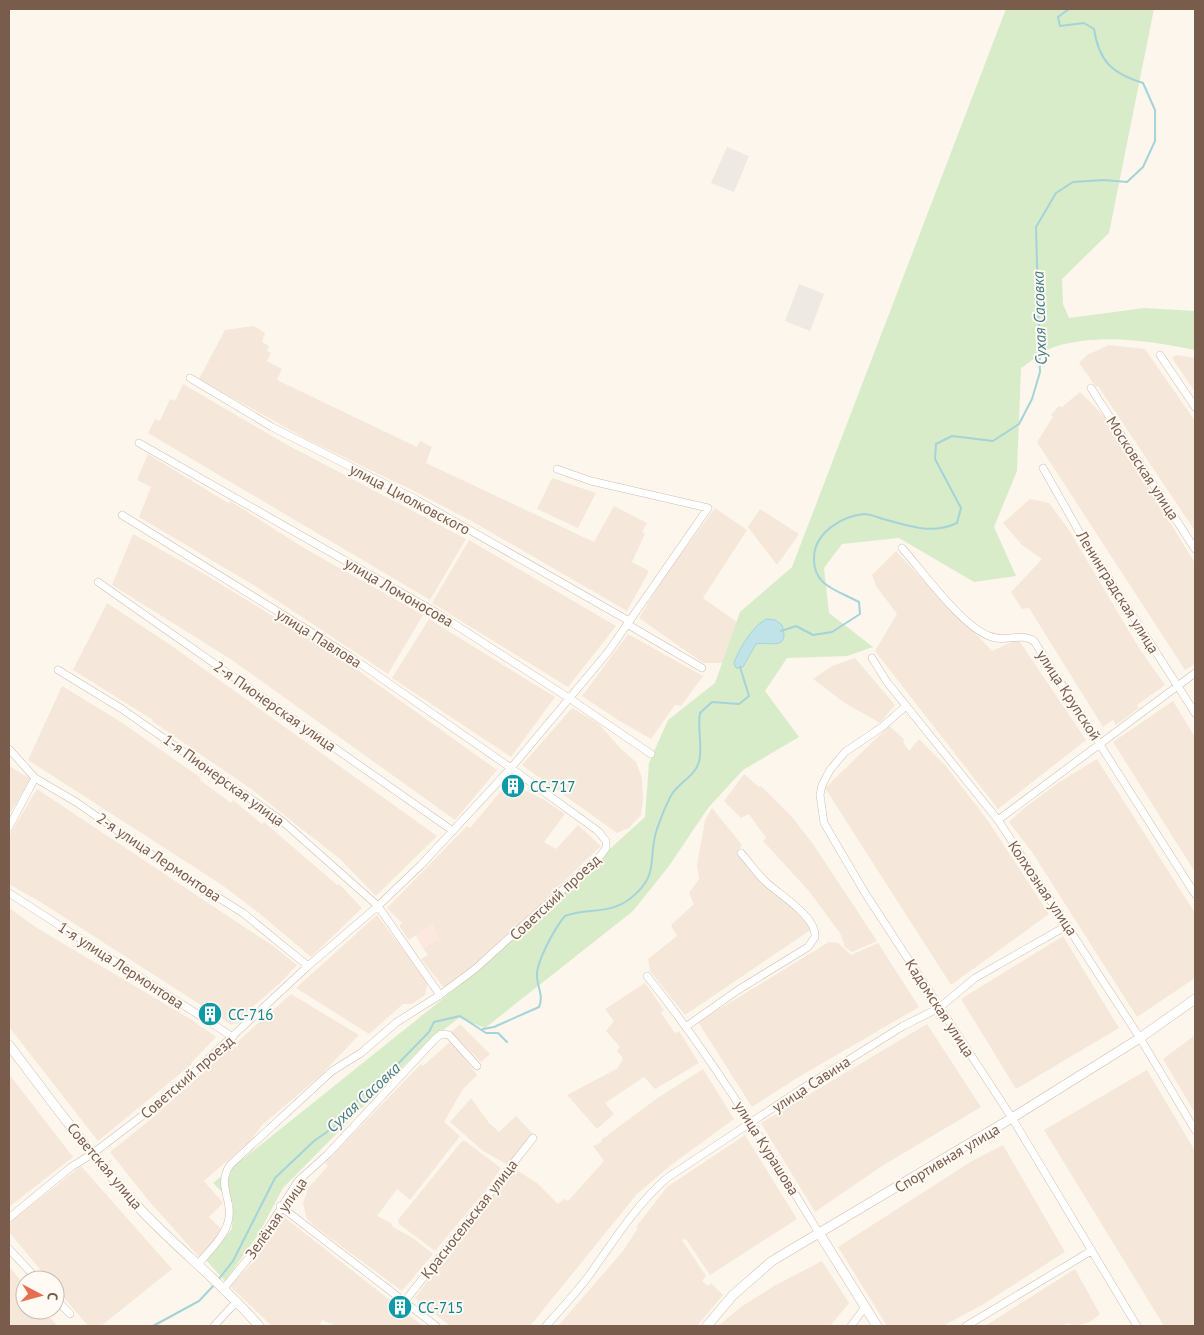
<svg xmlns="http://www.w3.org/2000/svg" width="1204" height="1335" font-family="'PT Sans',sans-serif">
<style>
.residential{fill:#f5e8da}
.commercial{fill:#fde8e0}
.industrial{fill:#efe9e4}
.green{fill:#d8ecc9}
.water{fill:#bfe3e8;stroke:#a5d3da}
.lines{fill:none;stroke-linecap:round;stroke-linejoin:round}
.stream{stroke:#a5d3da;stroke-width:2}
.minor-casing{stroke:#d1beb0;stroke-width:8}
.tertiary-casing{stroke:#d1beb0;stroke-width:10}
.minor{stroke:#fff;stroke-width:7}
.tertiary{stroke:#fff;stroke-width:9}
.labels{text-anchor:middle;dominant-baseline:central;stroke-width:4;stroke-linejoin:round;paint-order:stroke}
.street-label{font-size:15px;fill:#7a5c4d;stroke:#fffaf3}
.culture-label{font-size:15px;fill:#0d838f;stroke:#fffaf3;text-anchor:start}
.water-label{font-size:16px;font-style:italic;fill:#437c86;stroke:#fffaf3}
</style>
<rect width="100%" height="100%" fill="#fdf6ec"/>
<path class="residential" d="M254,326L265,333L262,342L269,346L267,351L271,353L267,361L282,369L277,380L417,447L420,441L432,447L426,463L594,542L614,506L647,523L642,532L645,534L632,562L649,571L627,611L475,523L410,489L308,440L199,379L225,330Z
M1109,345L1145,349L1195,421V531L1098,386L1096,387L1079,363L1087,355Z
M1176,355L1195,358V392L1172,358Z
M183,384L282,442L466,539L430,600L148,433L155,419L160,421L170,399L175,401Z
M1080,392L1106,418L1195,563V664L1185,670L1037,442L1053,417L1051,415L1059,406L1062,407Z
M148,454L228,503L230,501L276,530L278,533L279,532L304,548L423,615L388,674L255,586L139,517L151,487L137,480Z
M552,478L596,493L578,528L537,509Z
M1030,499L1049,503L1069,530L1139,648L1165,685L1137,705L1139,708L1116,725L1113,720L1103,727L1029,608L1022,609L1011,592L1042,559L1022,545L1003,523Z
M715,508L747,530L703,598L741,625L722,663H703L639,618L666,574Z
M760,509L799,534L777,565L748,527Z
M133,534L206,575L338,656L497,770L455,820L232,660L112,585Z
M469,540L616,626L568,687L432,603Z
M896,551L943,602L977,635L992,651L1018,639L1086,740L998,809L875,651L897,614L876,586L872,575Z
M107,603L169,644L437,836L376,896L340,859L251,789L152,721L153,720L73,670Z
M429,619L555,697L511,757L392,678Z
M628,634L703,676L681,706L675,705L651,739L618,720L582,696Z
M855,658L895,705L880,723L845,703L813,679L832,666Z
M62,686L121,722L201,778L200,780L231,803L233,800L262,824L264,822L337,885L339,884L362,908L311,957L259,913L222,885L28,760Z
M1173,701L1195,737V872L1113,742Z
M572,708L598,723L621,749L636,762L642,778L643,799L641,815L629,828L617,833L522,765Z
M889,726L905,740L903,742L909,751L919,739L945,765L986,818L1049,914L951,985L825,788Z
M1097,759L1195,913V978L1137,1017L1032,852L1009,822L1023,809L1058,783Z
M9,766L31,779L9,815Z
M744,774L759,787L761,786L793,818L813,844L877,941L852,952L845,947L840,933L808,890L763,841L766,838L749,814L741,818L724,801Z
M506,785L515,790L520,788L543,799L565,814L544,842L556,849L578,825L601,846L475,966L445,989L421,959L428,955L423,948L438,939L432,923L409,940L399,926L402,923L387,908L467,826L470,828Z
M37,789L273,946L297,965L280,983L232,1025L42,903L9,884V836Z
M712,808L742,845L737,852L762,884L792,908L812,929L685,1015L650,971L648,959L677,936L671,925L694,904L689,893L699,879L697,865L705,820Z
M9,908L37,928L192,1020L216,1037L191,1063L192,1064L98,1141L9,1027Z
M377,915L428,983L425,995L412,1004H403L369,1034L296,988Z
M1063,936L1119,1028L1016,1089L961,999Z
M829,942L838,943L851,955L878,943L919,1007L797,1078L752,1107L698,1022Z
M645,983L664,1010L661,1013L675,1033L679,1031L699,1063L655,1089L644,1077L605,1103L614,1114L597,1129L567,1095L618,1068L623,1058L617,1051L620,1047L606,1031L614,1021L605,1009Z
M291,994L359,1035L320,1076L263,1124L251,1140L204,1181L223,1203L209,1217L223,1231L199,1257L148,1200L110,1152L151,1119Z
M460,1024L490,1054L481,1062L451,1032Z
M927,1024L981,1107L882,1166L815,1212L761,1123Z
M1195,1035V1113L1163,1059Z
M451,1041L477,1075L463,1089L444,1122L460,1136L410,1200L397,1189L377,1216L391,1223L393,1227L413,1238L433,1254L402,1291L314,1226L307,1219L303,1203L309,1187L328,1166L325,1163L421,1064L423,1066Z
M703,1069L734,1119L671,1165L637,1194L530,1326H450L415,1298L479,1211L494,1197L492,1196L512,1167L537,1183L558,1204L564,1199L568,1201L604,1161L593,1146L602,1142L601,1140L659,1097Z
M1147,1070L1195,1151V1326H1164L1044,1130Z
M9,1074L73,1157L9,1207Z
M471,1098L489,1123L499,1132L516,1116L533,1134L508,1165L483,1151L450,1122Z
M745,1135L797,1219L710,1275L686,1239L682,1240L706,1276L702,1281L708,1286L711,1283L723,1295L697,1326H558L623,1251L638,1228L636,1227L667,1187Z
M462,1141H465L501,1168L485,1191L435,1251L399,1224L398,1220Z
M1003,1145L1065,1252L982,1305L943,1326H887L838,1247L972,1161Z
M81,1166L172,1269L101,1326H88L55,1287V1280H49L9,1232V1223Z
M283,1216L396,1305L394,1308L401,1313L404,1311L423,1326H337L322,1320L319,1326H272L230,1286L256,1259L279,1217Z
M822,1261L849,1303L830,1326H718L741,1307L774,1286Z
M9,1266L25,1286V1310H44L57,1326H9Z
M1075,1269L1100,1314L1090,1322L1075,1326L1068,1323L1062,1326H985Z"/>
<path class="commercial" d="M432,923L438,939L423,948L415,935Z"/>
<path class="industrial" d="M727,147L749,156L734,192L711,183Z
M799,284L824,294L810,331L785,321Z"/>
<path class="green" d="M1006,9H1154L1109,233L1062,279L1063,304L1069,318L1144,308L1195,311V350C1151,341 1102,333 1057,346C1045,349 1032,361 1021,368L1017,471L994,527L1016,576L974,582L899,538L842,544L824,568L829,613L873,647L847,656L787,658L765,691L799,737L743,770L708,808L669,866L633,911L485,1028L459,1018L426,1043L283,1188L258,1235L225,1281L205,1259L232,1229L233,1203L213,1183L460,985L645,817L649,763L668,720L715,683L740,612L792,567Z"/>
<path class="water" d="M767,619L775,620L782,625C791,652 768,641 756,644L743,667L736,668L734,663C739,649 753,625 767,619Z"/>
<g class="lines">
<path class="stream" d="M781,631L796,626L813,635L832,632L860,614L859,602C837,590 813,586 814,558C814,533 842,516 864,514C870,514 877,517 883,519C910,526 931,535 957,523L961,508L935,459L936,444L952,436L993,441L1019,424L1032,399L1040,372L1036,227L1056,193L1073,182L1104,180L1127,182L1143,167L1155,141V110L1143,83C1113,74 1099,62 1094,29L1084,23L1060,26L1058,17L1069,9
M483,1029L494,1027L539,1007C544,995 537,987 537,976C536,962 556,926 565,916C587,907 608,916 631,898C661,874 647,857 657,829C661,818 666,804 672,794C680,782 695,776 699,762C703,745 697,729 700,713L712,702L739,704L749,696L740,667
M218,1280L233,1261L275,1178L314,1141L344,1120L354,1108L359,1097L385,1077L429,1032L434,1022L460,1016L486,1033H498L507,1042
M153,1326L199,1301L215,1284"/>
<g class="minor-casing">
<path id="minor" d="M1160,355L1195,407
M190,378L272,427L417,500L629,621
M1091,388L1195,549
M139,443L437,613L569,698L651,754
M1043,468L1081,535L1195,713
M122,515L348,655L511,768L598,831L606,841V848L601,855L475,969L440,995L397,1022L361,1053L332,1071L230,1165C216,1186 234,1200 228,1222C224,1237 209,1251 199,1263
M902,548C923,572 961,625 989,636C1005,643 1020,632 1034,641L1195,894
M98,582L453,831
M627,624L702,668
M872,658L887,682L998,820L1140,1038L1195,1130
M58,670L122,709L281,820L378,906L440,995
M906,706L882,727L845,752L830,770L822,785L820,795L824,823L865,893L1012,1118L1137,1326
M9,749L35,778L76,802L171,868L243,913L308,966
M998,820L1195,673
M9,827L35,778
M9,893L233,1037
M647,976C712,1057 765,1145 819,1233
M687,1026L738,990L808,947L815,937C817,917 780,895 767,883C757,874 750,863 741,853
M280,1206L436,1326
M9,1218L71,1167L92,1154L167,1097L308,966L378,906L421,865L511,768L608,652L708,508L591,481L557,469
M9,1249L38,1280
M224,1288L252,1254L298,1181L328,1154L435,1039L441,1034L449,1035L477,1066
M55,1298L70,1314
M405,1301L533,1138
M214,1326L237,1301
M546,1326C560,1310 575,1294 588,1277C613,1242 635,1206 667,1178L800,1090L903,1026L939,1008L975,978L1068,925
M851,1326L865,1307
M966,1326L1091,1251"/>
</g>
<g class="tertiary-casing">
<path id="tertiary" d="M9,1045C52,1102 94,1160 142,1211C180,1251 223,1284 259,1326
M819,1233L877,1326
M707,1326L733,1295L772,1261L1012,1118L1140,1038L1195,999"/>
</g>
<use href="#minor" class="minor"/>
<use href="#tertiary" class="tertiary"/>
</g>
<defs>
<g id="building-disc" transform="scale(1.25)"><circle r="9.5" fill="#0f9aa8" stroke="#fffaf3"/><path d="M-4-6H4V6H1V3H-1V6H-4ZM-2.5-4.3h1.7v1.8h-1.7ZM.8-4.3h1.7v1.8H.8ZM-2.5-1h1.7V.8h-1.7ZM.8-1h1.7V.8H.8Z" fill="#fff"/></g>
</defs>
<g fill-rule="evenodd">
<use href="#building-disc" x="513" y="786"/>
<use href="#building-disc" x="210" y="1014"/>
<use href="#building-disc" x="400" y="1307"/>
</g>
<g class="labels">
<g class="street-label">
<text transform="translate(1143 468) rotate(57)">Московская улица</text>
<text transform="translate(410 499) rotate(28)">улица Циолковского</text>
<text transform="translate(399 592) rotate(30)">улица Ломоносова</text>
<text transform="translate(1118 592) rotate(58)">Ленинградская улица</text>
<text transform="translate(319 638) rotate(32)">улица Павлова</text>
<text transform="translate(1069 695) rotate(57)">улица Крупской</text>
<text transform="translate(275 706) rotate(35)">2-я Пионерская улица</text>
<text transform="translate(224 780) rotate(36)">1-я Пионерская улица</text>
<text transform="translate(159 857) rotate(34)">2-я улица Лермонтова</text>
<text transform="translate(1043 888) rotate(56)">Колхозная улица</text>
<text transform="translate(555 897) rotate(-43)">Советский проезд</text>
<text transform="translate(121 965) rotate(33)">1-я улица Лермонтова</text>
<text transform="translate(940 1008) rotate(57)">Кадомская улица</text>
<text transform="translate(187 1077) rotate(-41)">Советский проезд</text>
<text transform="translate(811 1084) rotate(-33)">улица Савина</text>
<text transform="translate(767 1148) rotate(58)">улица Курашова</text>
<text transform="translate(947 1158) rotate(-31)">Спортивная улица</text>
<text transform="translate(105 1166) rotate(50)">Советская улица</text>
<text transform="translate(276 1218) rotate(-55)">Зелёная улица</text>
<text transform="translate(469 1219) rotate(-52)">Красносельская улица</text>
</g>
<g class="culture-label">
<text x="530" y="786">СС-717</text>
<text x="228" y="1014">СС-716</text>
<text x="418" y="1307">СС-715</text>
</g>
<g class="water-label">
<text transform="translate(1039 318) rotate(-92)">Сухая Сасовка</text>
<text transform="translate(363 1097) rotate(-43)">Сухая Сасовка</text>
</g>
</g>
<rect width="1204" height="1335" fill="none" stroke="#7a5c4d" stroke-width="20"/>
<g transform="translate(40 1295) rotate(96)"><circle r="24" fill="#fffaf3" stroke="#cabbb1"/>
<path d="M0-4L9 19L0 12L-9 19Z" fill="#e76f51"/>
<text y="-8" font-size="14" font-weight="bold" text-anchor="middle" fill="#7a5c4d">С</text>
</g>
</svg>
